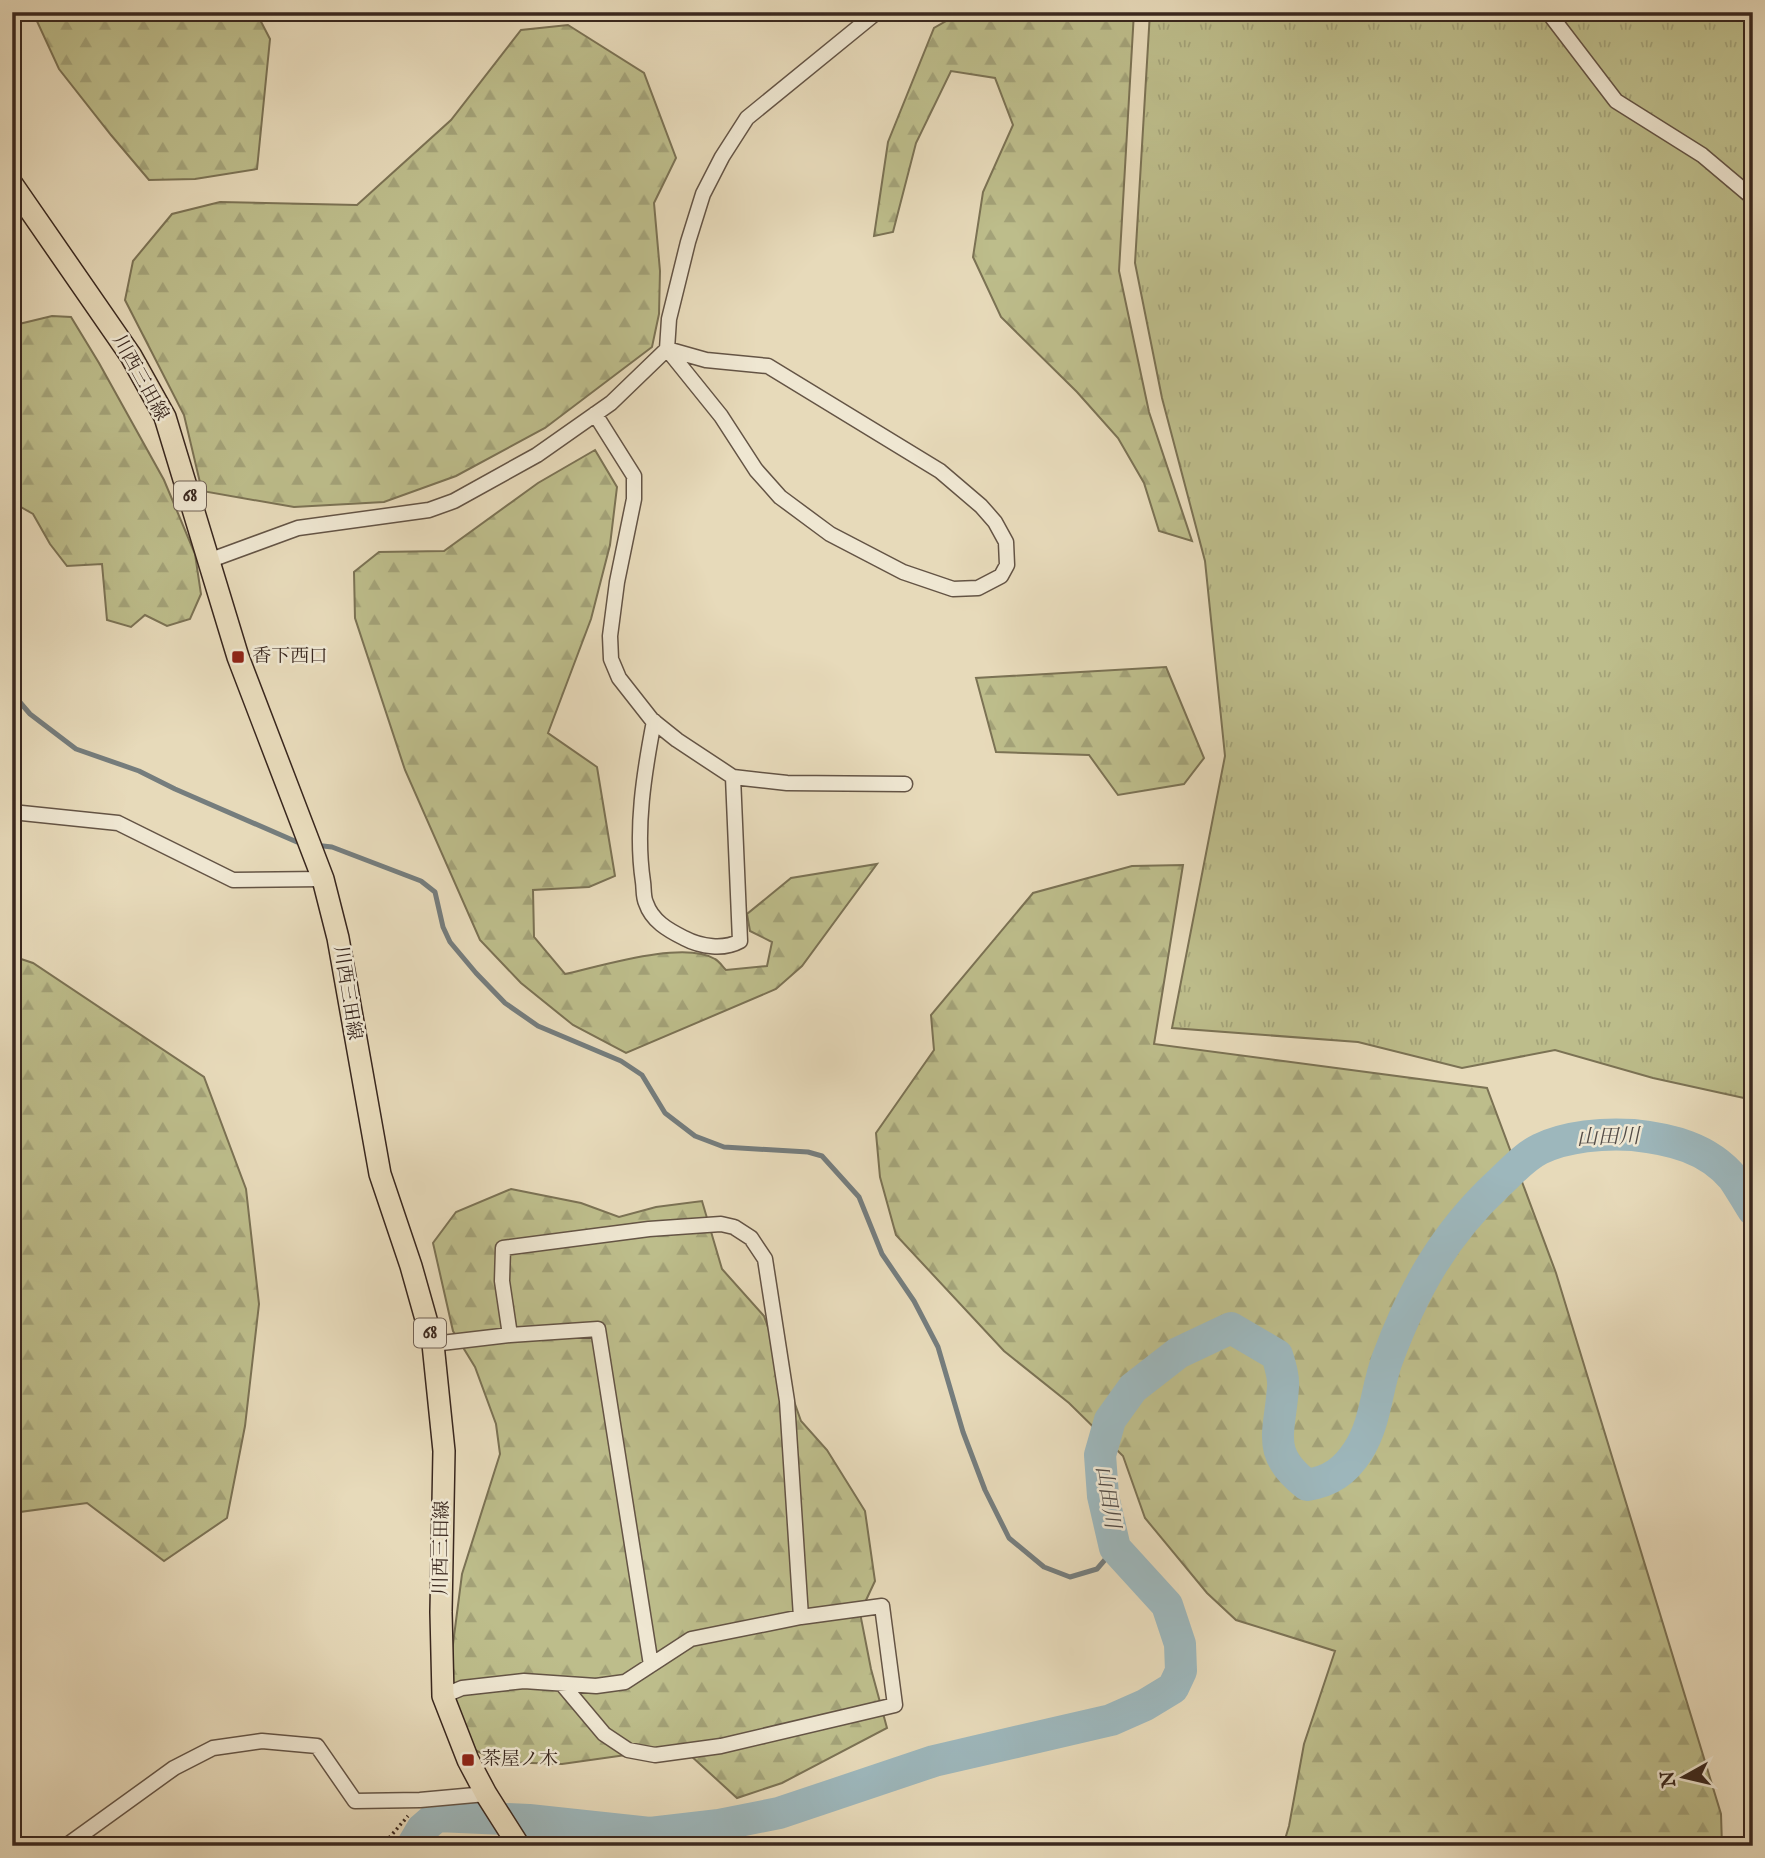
<svg xmlns="http://www.w3.org/2000/svg" width="1765" height="1858" font-family="'IM FELL English','Noto Serif JP',serif">
<style>
.grass{fill:url(#grass-tufts);stroke:#7b7254;stroke-width:2}
.forest{fill:url(#forest-firs);stroke:#7b7254;stroke-width:2}
.lines{fill:none;stroke-linecap:round;stroke-linejoin:round}
.stream{stroke:#757d7d;stroke-width:5}
.river{stroke:#9db7bc;stroke-width:32}
.minor-casing{stroke:#645445;stroke-width:17}
.primary-casing{stroke:#39271e;stroke-width:24}
.path{stroke:#39271e;stroke-width:3.5;stroke-dasharray:2 3.5;stroke-linecap:butt}
.minor{stroke:#efe7d2;stroke-width:14}
.primary{stroke:#e7daba;stroke-width:21}
.poi-dot{fill:#8f2418;stroke:#efe7d2;stroke-width:2.5}
.labels{text-anchor:middle;dominant-baseline:central;stroke-width:5;stroke-linejoin:round;paint-order:stroke}
.shield{fill:#efe7d2;stroke:#706154;stroke-width:2}
.shield-label{font-size:18px;font-weight:bold;fill:#39271e}
.street-label{font-size:19px;fill:#39271e;stroke:#efe7d2}
.poi-label{font-size:19px;fill:#39271e;stroke:#efe7d2;text-anchor:start}
.water-label{font-size:21px;font-style:italic;fill:#524b46;stroke:#efe7d2}
</style>
<defs>
<pattern id="grass-tufts" width="24" height="20" patternUnits="userSpaceOnUse" patternTransform="scale(1.75)"><rect width="24" height="20" fill="#bdbd8b"/><path d="M3 7l-1-3M5 7V3M7 7l1-3M15 17l-1-3M17 17v-4M19 17l1-3" fill="none" stroke="#a3a278"/></pattern>
<pattern id="forest-firs" width="22" height="20" patternUnits="userSpaceOnUse" patternTransform="scale(1.75)"><rect width="22" height="20" fill="#bdbd8b"/><path d="M5 1l3.5 6h-7zM16 11l3.5 6h-7z" fill="#a3a278"/></pattern>
</defs>
<rect width="100%" height="100%" fill="#e7daba"/>
<filter id="stains"><feTurbulence type="fractalNoise" baseFrequency=".00286" numOctaves="4"/><feColorMatrix values="0 0 0 0 .2 0 0 0 0 .09 0 0 0 0 .02 0 0 0 .5 -.17"/></filter>
<radialGradient id="worn" r=".72"><stop offset=".6" stop-color="#630" stop-opacity="0"/><stop offset="1" stop-color="#630" stop-opacity=".3"/></radialGradient>
<path class="grass" d="M1150,12H1753V1100L1653,1078L1555,1050L1462,1068L1358,1042L1172,1028L1225,756L1205,561L1162,398L1135,263Z"/>
<path class="forest" d="M31,12H256L270,39L257,169L195,179L149,180L111,135L59,69L36,19Z
M962,12H1134L1119,271L1149,412L1192,541L1159,531L1144,483L1118,438L1077,392L1001,317L973,257L983,192L1013,125L995,78L951,71L916,143L893,232L874,236L888,142L934,28Z
M568,25L644,73L676,158L654,203L660,271L659,314L652,347L545,428L456,476L384,502L294,507L202,491L184,415L125,300L133,261L172,214L220,202L357,205L451,120L521,30Z
M52,316L71,317L99,363L164,480L195,554L201,594L190,619L167,626L145,615L131,627L107,620L102,564L67,566L50,544L33,514L12,502V328L15,325Z
M595,450L617,487L610,545L591,619L548,733L597,767L615,876L589,887L533,890L534,937L565,974C601,966 684,940 715,959C719,961 723,967 726,970L767,966L772,942L750,931L747,914L791,878L877,864L802,966L776,989L626,1053L573,1025L521,983L480,940L405,770L355,618L354,572L379,552L444,551L538,483Z
M1166,667L1204,758L1184,784L1118,795L1089,755L996,752L976,678Z
M1183,865L1154,1044L1487,1088L1556,1273L1721,1814L1722,1846H1283L1289,1826L1304,1744L1335,1651L1236,1620L1207,1593L1145,1518L1123,1456L1069,1403L1004,1351L896,1235L880,1177L876,1133L934,1050L931,1015L1033,893L1132,866Z
M12,956L33,963L204,1077L246,1189L259,1304L245,1426L227,1518L164,1561L87,1503L12,1513Z
M511,1189L581,1203L619,1217L656,1207L702,1201L722,1269L764,1316L801,1421L827,1450L865,1511L875,1581L860,1613L871,1669L887,1728L782,1783L737,1798L690,1755L633,1754L562,1764L499,1762L469,1747L449,1675L462,1574L500,1454L496,1424L475,1367L453,1331L433,1243L456,1212Z"/>
<g class="lines">
<path class="stream" d="M12,693L30,714L76,749L139,771L175,789L297,842L305,843
M314,845L332,847L421,881L435,892L443,927L450,942L476,973L505,1003L538,1026L621,1061L642,1075L665,1113L695,1136L724,1147L808,1152L822,1156L859,1197L882,1254L914,1301L938,1347L963,1432L985,1490L1009,1538L1044,1567L1070,1577L1097,1569L1115,1548"/>
<path class="river" d="M412,1846L422,1829L437,1816L529,1820L650,1833L719,1825L779,1813L934,1761L1111,1720L1145,1705L1173,1688L1181,1671L1180,1644L1167,1605L1115,1548L1103,1496L1100,1455L1110,1420L1133,1388L1178,1353L1231,1328L1277,1355C1280,1365 1284,1377 1283,1387C1280,1433 1265,1453 1307,1485C1331,1481 1345,1471 1358,1451C1376,1423 1376,1390 1387,1360C1413,1290 1444,1234 1499,1183C1512,1171 1524,1157 1540,1149C1567,1136 1604,1133 1633,1135C1671,1139 1708,1148 1733,1178C1740,1188 1746,1199 1753,1210"/>
<g class="minor-casing">
<path id="minor" d="M1548,12L1616,101L1702,155L1753,198
M667,349L706,360L768,366L940,471L981,506L995,522L1006,542L1007,565L1001,576L978,588L953,589L903,572L830,534L780,497L756,470L721,416Z
M595,414L634,476V499L617,582L610,636L611,659L619,678L652,720L677,740L733,777L787,783L905,784
M208,561L298,528L429,510L454,501L537,455L611,403L667,349L669,319L688,242L703,194L722,157L747,118L877,12
M654,721C644,773 635,829 643,882C644,888 643,897 646,903C652,921 668,930 684,938C701,947 724,950 740,941L733,777
M12,812L118,823L233,880L323,879
M510,1335L502,1281L503,1248L649,1229L721,1224L734,1227L751,1238L765,1259L787,1401L801,1617
M433,1344L510,1335L598,1329L651,1665
M443,1696L462,1688L524,1681L596,1686L625,1682L691,1639L801,1617L882,1606L895,1705L721,1746L655,1755L628,1750L604,1734L562,1684
M66,1846L174,1768L213,1748L262,1741L317,1746L355,1801L420,1800L486,1794"/>
</g>
<g class="primary-casing">
<path id="primary" d="M12,184L131,356L165,417L238,657L323,879L338,938L380,1174L411,1266L433,1344L444,1451L441,1612L443,1696L468,1760L486,1794L519,1846"/>
</g>
<path class="path" d="M382,1846L408,1816"/>
<use href="#minor" class="minor"/>
<use href="#primary" class="primary"/>
</g>
<g class="poi-dot">
<rect x="231" y="650" width="14" height="14" rx="3.5"/>
<rect x="461" y="1753" width="14" height="14" rx="3.5"/>
</g>
<g class="labels">
<g class="shield">
<rect x="174" y="481.5" width="32" height="29" rx="5"/>
<rect x="414" y="1318.5" width="32" height="29" rx="5"/>
</g>
<g class="shield-label">
<text x="190" y="496">68</text>
<text x="430" y="1333">68</text>
</g>
<g class="street-label">
<text transform="translate(140 378) rotate(61)">川西三田線</text>
<text transform="translate(347 993) rotate(81)">川西三田線</text>
<text transform="translate(442 1548) rotate(-89)">川西三田線</text>
</g>
<g class="poi-label">
<text x="252" y="657">香下西口</text>
<text x="482" y="1760">茶屋ノ木</text>
</g>
<g class="water-label">
<text transform="translate(1608 1138) rotate(-2)">山田川</text>
<text transform="translate(1107 1497) rotate(81)">山田川</text>
</g>
</g>
<rect width="1765" height="1858" fill="none" stroke="#e7daba" stroke-width="42"/>
<rect x="14" y="14" width="1737" height="1830" fill="none" stroke="#39271e" stroke-width="3.5"/>
<rect x="21" y="21" width="1723" height="1816" fill="none" stroke="#39271e" stroke-width="2"/>
<g transform="translate(1684 1777) rotate(262)" stroke="#efe7d2" stroke-width="5" paint-order="stroke">
<path d="M0-5L12 26L0 18L-12 26Z" fill="#39271e"/>
<text y="-10" font-size="19" font-weight="bold" text-anchor="middle" fill="#39271e">N</text>
</g>
<rect width="100%" height="100%" filter="url(#stains)"/>
<rect width="100%" height="100%" fill="url(#worn)"/>
</svg>
